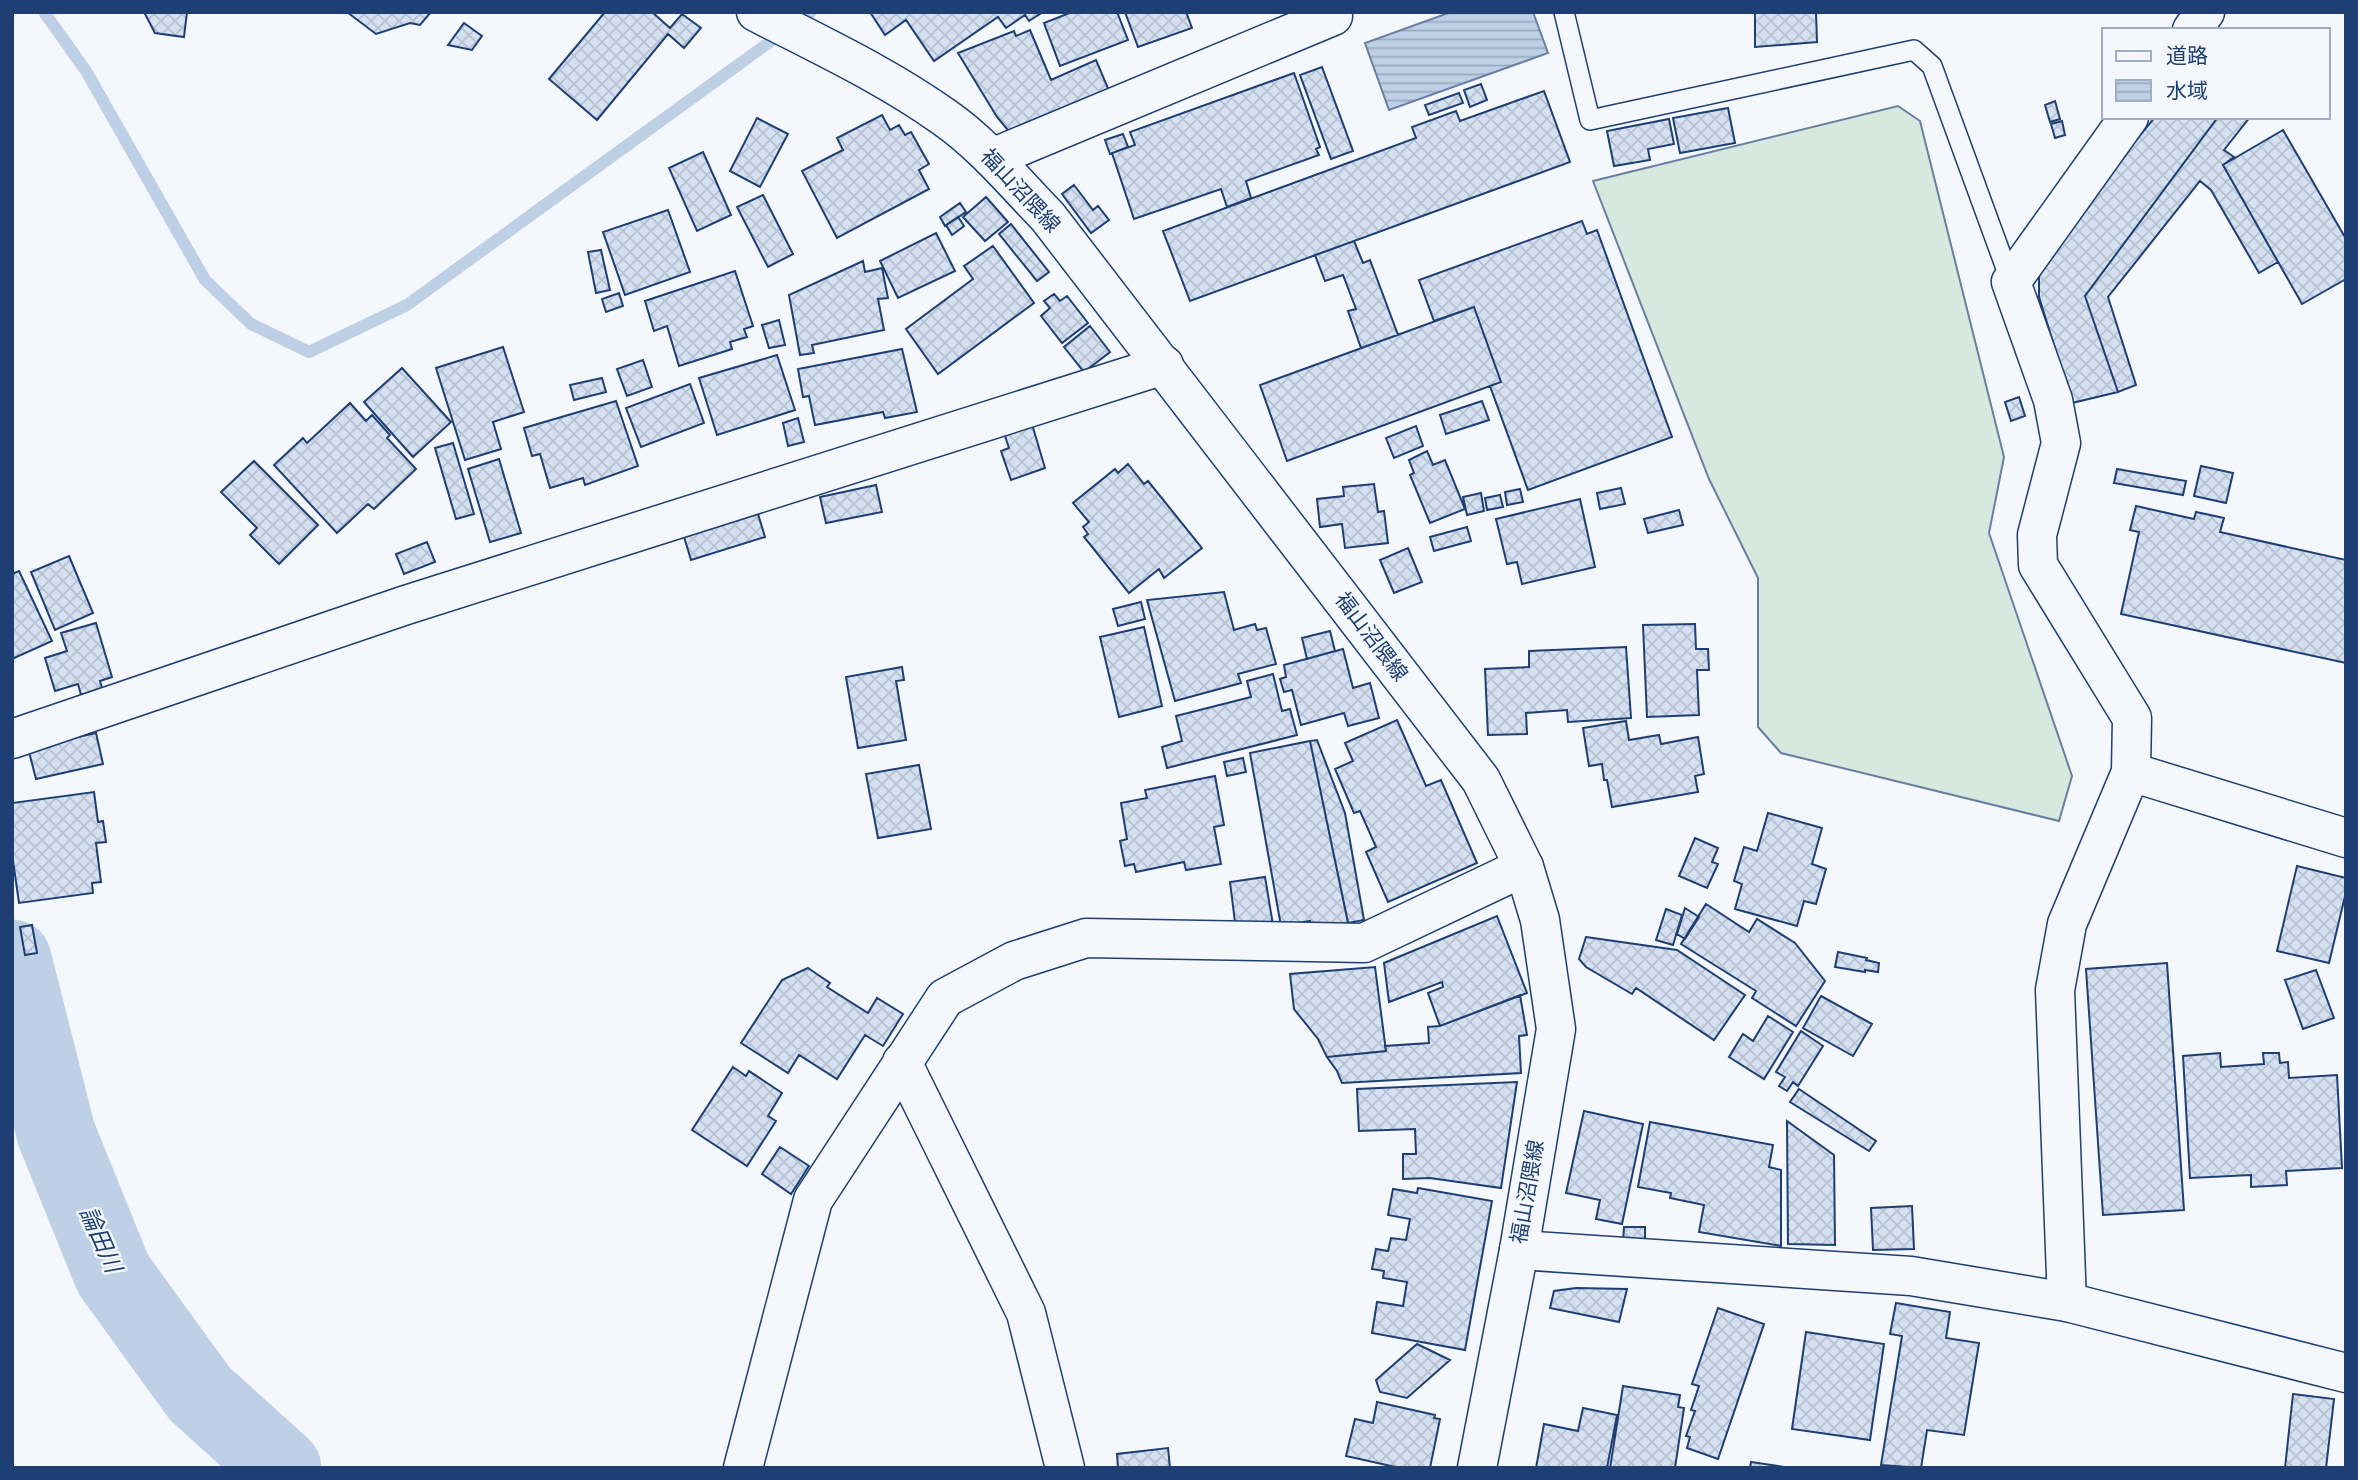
<svg xmlns="http://www.w3.org/2000/svg" width="2358" height="1480" font-family="'Sofia Sans Condensed','Noto Sans JP',sans-serif">
<style>
.pitch{fill:#d7e8df;stroke:#687fa3;stroke-width:2}
.water{fill:url(#water-rules);stroke:#687fa3;stroke-width:2}
.lines{fill:none;stroke-linecap:round;stroke-linejoin:round}
.stream{stroke:#bed0e5;stroke-width:12}
.river{stroke:#bed0e5;stroke-width:79}
.building{fill:url(#building-cross-hatch);stroke:#1d3f73;stroke-width:2}
.lane-casing{stroke:#1d3f73;stroke-width:22}
.street-casing{stroke:#1d3f73;stroke-width:41}
.secondary-casing{stroke:#1d3f73;stroke-width:41}
.primary-casing{stroke:#1d3f73;stroke-width:41}
.lane{stroke:#f4f7fb;stroke-width:19}
.street{stroke:#f4f7fb;stroke-width:38}
.secondary{stroke:#f4f7fb;stroke-width:38}
.primary{stroke:#f4f7fb;stroke-width:38}
.labels{text-anchor:middle;dominant-baseline:central;stroke-width:5;stroke-linejoin:round;paint-order:stroke}
.street-label{font-size:21px;fill:#1d3f73;stroke:#f4f7fb}
.water-label{font-size:23px;font-style:italic;fill:#1d3f73;stroke:#f4f7fb}
</style>
<defs>
<pattern id="water-rules" width="6" height="5" patternUnits="userSpaceOnUse" patternTransform="scale(1.75)"><rect width="6" height="5" fill="#bed0e5"/><path d="M0 2.5h6" fill="none" stroke="#9aaabe"/></pattern>
<pattern id="building-cross-hatch" width="8" height="8" patternUnits="userSpaceOnUse" patternTransform="scale(1.75)"><rect width="8" height="8" fill="#d5e0f0"/><path d="M0 0l8 8M0 8l8-8" fill="none" stroke="#b6c1d1"/></pattern>
</defs>
<rect width="100%" height="100%" fill="#f4f7fb"/>
<path class="pitch" d="M1898,106L1920,121L2004,457L1989,533L2072,776L2059,821L1781,753L1758,727V578L1709,479L1593,181Z"/>
<path class="water" d="M1451,12H1533L1548,53L1389,110L1365,43Z"/>
<g class="lines">
<path class="stream" d="M44,12L86,71L205,280L251,324L309,352L407,305L811,12"/>
<path class="river" d="M12,959L56,1133L113,1274L200,1394L282,1468"/>
</g>
<path class="building" d="M144,12H187L184,37L155,33Z
M347,12H431L420,25L410,23L376,34Z
M605,12H652L670,28L682,14L701,28L684,48L668,34L597,120L549,79Z
M870,12H1043L1029,21L1025,15L1006,28L998,17L934,61L906,20L885,35Z
M1072,12H1117L1128,40L1060,66L1044,23Z
M1125,12H1186L1192,28L1138,47Z
M1755,12H1816L1817,42L1755,47Z
M464,23L482,36L472,50L448,45Z
M1030,30L1051,80L1096,60L1110,93L1012,135L997,117L958,53L1014,31L1016,36Z
M1322,67L1353,151L1331,159L1300,75Z
M1294,73L1320,147L1316,149L1319,155L1246,181L1251,198L1227,207L1221,189L1134,219L1112,153L1135,145L1130,132Z
M1481,84L1487,100L1470,107L1464,90Z
M1544,91L1570,162L1190,301L1163,231L1416,138L1412,127L1456,111L1460,121Z
M1459,93L1463,103L1429,115L1425,105Z
M2055,101L2060,119L2050,122L2045,105Z
M1728,108L1735,143L1680,153L1673,118Z
M882,115L890,130L899,125L905,135L911,132L929,164L919,170L929,189L837,238L802,171L843,150L837,138Z
M2155,117H2218L2085,296L2118,392L2072,403L2039,297V258Z
M2218,117H2250L2224,150L2234,157L2223,165L2278,262L2259,273L2211,190L2200,181L2108,297L2136,385L2118,392L2085,296Z
M757,118L788,134L760,187L730,171Z
M1669,119L1674,144L1648,149L1650,160L1614,166L1607,131Z
M2062,121L2065,135L2055,138L2051,124Z
M2283,130L2346,239V279L2302,304L2223,165Z
M1123,134L1128,147L1110,154L1105,140Z
M703,152L731,215L697,231L669,168Z
M1074,185L1093,210L1098,206L1109,220L1091,233L1062,194Z
M763,195L793,254L768,267L737,207Z
M986,197L1008,222L985,241L963,217Z
M960,203L966,212L945,226L940,217Z
M668,210L690,272L625,295L603,232Z
M958,217L964,226L952,235L946,225Z
M1582,221L1587,234L1597,230L1672,437L1528,490L1490,386L1501,382L1474,307L1434,321L1419,280Z
M1011,224L1049,272L1037,281L999,234Z
M936,233L955,271L898,298L880,261Z
M1354,241L1363,263L1370,260L1398,335L1361,348L1348,311L1356,309L1343,275L1325,281L1315,255Z
M993,246L1034,303L938,374L906,329L973,279L964,266Z
M601,250L610,290L596,293L588,252Z
M863,261L865,272L882,268L888,298L878,299L884,330L812,345L814,353L800,355L789,295Z
M735,271L753,326L744,329L747,337L730,342L732,349L679,366L667,326L654,331L645,301Z
M619,293L623,306L606,312L602,299Z
M1054,294L1060,301L1067,296L1088,323L1062,343L1041,316L1050,308L1044,301Z
M1474,307L1501,382L1287,461L1260,385Z
M779,320L785,345L769,348L762,325Z
M1090,326L1110,352L1084,372L1064,347Z
M503,347L524,412L493,422L501,449L465,460L436,368Z
M902,349L917,412L885,418L883,412L815,425L809,396L803,397L798,369Z
M777,355L795,410L717,435L699,378Z
M643,360L652,387L627,396L617,369Z
M402,368L451,422L413,457L364,402Z
M602,378L606,392L574,400L570,385Z
M690,384L704,423L641,447L626,408Z
M2019,397L2025,416L2011,421L2005,402Z
M616,401L638,466L585,485L583,478L550,488L540,454L532,456L524,428Z
M1482,401L1489,420L1446,434L1440,415Z
M350,403L366,421L372,415L390,435L387,438L416,469L374,509L368,504L337,533L274,465L303,438L307,443Z
M798,418L804,442L788,446L783,423Z
M1032,424L1045,468L1011,480L1001,451L1009,448L1004,433Z
M1416,426L1423,446L1394,458L1386,438Z
M453,443L474,514L456,519L435,448Z
M1427,451L1433,465L1445,460L1465,509L1430,523L1410,475L1414,473L1409,460Z
M499,459L521,533L490,542L468,469Z
M254,461L318,525L279,564L250,535L257,528L221,492Z
M1128,464L1144,484L1148,481L1202,548L1164,578L1159,569L1129,593L1084,537L1088,534L1083,527L1089,522L1073,503L1115,469L1118,473Z
M2201,466L2233,473L2226,503L2194,496Z
M2117,469L2186,481L2183,495L2114,483Z
M1374,484L1378,512L1384,511L1388,543L1345,548L1342,524L1320,527L1317,499L1344,496L1343,487Z
M876,485L882,512L826,523L820,497Z
M1621,488L1625,504L1600,509L1597,493Z
M1520,489L1523,502L1507,505L1505,492Z
M1481,493L1484,511L1467,515L1463,497Z
M1500,495L1503,507L1487,510L1485,498Z
M1580,499L1595,567L1522,584L1517,562L1507,564L1496,519Z
M755,504L765,537L691,560L681,527Z
M2136,506L2194,519L2196,512L2224,518L2220,532L2346,560V663L2121,614L2139,532L2130,530Z
M1679,510L1683,525L1648,533L1644,519Z
M1467,527L1471,541L1434,551L1430,537Z
M427,542L435,562L404,574L396,554Z
M1408,548L1422,582L1394,593L1380,560Z
M69,556L93,613L55,630L31,572Z
M19,571L52,641L12,659V574Z
M1224,592L1234,630L1255,624L1257,630L1266,628L1276,664L1238,674L1241,683L1175,701L1147,600Z
M1141,602L1145,619L1118,626L1113,609Z
M96,623L112,677L100,681L102,688L81,695L78,684L55,691L45,658L67,651L61,633Z
M1695,624L1696,649H1708L1709,670H1697L1699,715L1647,717L1643,625Z
M1144,627L1162,706L1119,717L1100,637Z
M1330,631L1335,651L1307,659L1302,638Z
M1626,647L1631,718L1568,722L1567,710L1526,713L1527,734L1488,735L1485,669L1529,667V651Z
M1343,649L1353,688L1370,683L1379,718L1348,726L1344,713L1301,725L1292,690L1284,692L1280,679L1286,677L1284,665Z
M902,667L904,680L896,681L906,740L858,748L846,677Z
M1273,674L1282,711L1290,709L1297,735L1167,768L1162,747L1182,741L1176,716L1251,697L1247,681Z
M1397,720L1426,786L1441,780L1477,863L1388,902L1366,852L1376,847L1360,811L1354,813L1335,769L1353,761L1345,743Z
M1626,721L1629,740L1659,735L1661,744L1698,737L1704,774L1695,776L1698,792L1612,807L1607,780H1604L1602,764L1589,766L1583,728Z
M96,733L103,764L36,779L28,748Z
M1317,740L1345,813L1364,920L1348,923L1310,741Z
M1310,741L1349,927L1312,930L1310,921L1281,926L1250,753Z
M1243,758L1246,772L1227,776L1224,762Z
M919,765L931,829L878,838L866,774Z
M1215,776L1224,825L1214,827L1221,864L1186,870L1184,862L1136,872L1134,864L1125,866L1120,841L1127,839L1121,803L1147,798L1145,790Z
M94,792L98,822L103,821L106,842L96,843L101,882L92,883L93,893L19,903L12,854V803Z
M1768,813L1822,828L1812,864L1826,869L1816,904L1804,901L1797,926L1735,909L1742,884L1734,881L1744,847L1757,851Z
M1695,838L1718,848L1712,862L1718,864L1707,888L1679,876Z
M2297,866L2346,878V892L2329,963L2277,951Z
M1265,877L1273,925L1236,930L1230,882Z
M1706,904L1749,932L1757,919L1795,943L1825,981L1796,1026L1752,998L1756,991L1681,944Z
M1685,908L1699,917L1685,939L1677,934Z
M1666,909L1682,915L1673,945L1656,940Z
M1497,916L1527,993L1440,1026L1428,993L1443,987L1442,982L1389,1002L1384,963Z
M32,925L37,953L25,955L20,927Z
M1586,937L1677,950L1745,995L1714,1040L1636,988L1632,994L1586,967L1579,959Z
M1838,952L1867,958L1866,960L1879,963L1878,972L1865,970V972L1835,967Z
M2167,963L2184,1210L2103,1215L2086,969Z
M1375,967L1386,1051L1327,1057L1318,1039L1294,1009L1290,974Z
M808,968L830,983L827,987L868,1013L877,998L903,1014L883,1046L865,1035L837,1079L799,1055L788,1073L741,1043L782,980Z
M2316,970L2334,1018L2303,1029L2285,980Z
M1520,995L1527,1035L1519,1036L1521,1073L1342,1083L1337,1071L1327,1057L1386,1051L1385,1046L1429,1043L1428,1027L1440,1026Z
M1821,996L1872,1024L1853,1056L1803,1028Z
M1768,1016L1793,1032L1764,1079L1729,1057L1743,1034L1753,1041Z
M1801,1031L1823,1046L1798,1086L1793,1082L1787,1091L1779,1086L1785,1077L1776,1072Z
M2220,1053L2221,1067L2264,1064L2263,1053H2279L2280,1063L2288,1062L2289,1078L2337,1075L2342,1168L2286,1171L2287,1185L2251,1187V1175L2190,1178L2183,1056Z
M733,1067L746,1076L749,1071L782,1093L768,1116L776,1121L747,1166L692,1130Z
M1517,1082L1501,1188L1430,1178L1403,1179V1154H1416L1415,1129L1359,1131L1357,1089Z
M1799,1089L1876,1141L1869,1151L1790,1102Z
M1584,1111L1643,1124L1622,1224L1596,1219L1600,1200L1566,1193Z
M1787,1121L1834,1155L1835,1245L1788,1244Z
M1650,1122L1773,1145L1769,1167L1781,1170V1246L1699,1232L1704,1205L1670,1198L1671,1193L1638,1187Z
M780,1147L809,1166L791,1194L762,1174Z
M1418,1188L1492,1201L1465,1350L1372,1333L1377,1302L1403,1306L1407,1282L1383,1278L1384,1271L1372,1269L1376,1249L1388,1251L1391,1238L1406,1240L1410,1219L1388,1215L1393,1189L1417,1193Z
M1912,1206L1914,1249L1873,1250L1871,1208Z
M1624,1227H1645V1243L1623,1242Z
M1576,1288L1627,1289L1619,1322L1550,1308L1554,1291Z
M1896,1303L1950,1312L1946,1338L1979,1343L1964,1435L1927,1430L1921,1468L1881,1465L1902,1336L1890,1334Z
M1718,1308L1764,1324L1718,1459L1687,1448L1690,1437L1686,1436L1695,1411L1691,1410L1699,1386L1692,1384Z
M1806,1332L1884,1344L1870,1440L1792,1429Z
M1417,1344L1450,1360L1407,1398L1380,1392L1376,1380Z
M1623,1386L1680,1395L1678,1407L1684,1408L1675,1468H1610Z
M2293,1394L2334,1399L2326,1468H2285Z
M1377,1402L1435,1415L1434,1418L1440,1419L1430,1468H1400L1346,1456L1355,1419L1373,1423Z
M1583,1408L1617,1415L1607,1468H1536L1544,1424L1578,1431Z
M1168,1448L1170,1468H1118L1117,1454Z
M1751,1462L1791,1468H1750Z"/>
<g class="lines">
<g class="lane-casing">
<path id="lane" d="M1564,12L1590,120L1914,50L1932,66L2011,282"/>
</g>
<g class="street-casing">
<path id="street" d="M2192,30L2205,12
M992,158L1333,16L1331,12
M12,739L406,605L1164,365
M2131,772L2346,838
M902,1062L1026,1313L1065,1468
M2067,1302L2055,990L2067,924L2131,772L2132,718L2038,565L2037,535L2061,443L2053,400L2011,282L2129,117
M743,1468L813,1200L945,998L1014,961L1086,938L1364,943L1524,867"/>
</g>
<g class="secondary-casing">
<path id="secondary" d="M1519,1250L1911,1276L2067,1302L2346,1373"/>
</g>
<g class="primary-casing">
<path id="primary" d="M756,12C820,45 885,75 944,117C983,144 1015,183 1048,217L1481,780L1524,867L1540,920L1556,1029L1519,1250L1477,1468"/>
</g>
<use href="#lane" class="lane"/>
<use href="#street" class="street"/>
<use href="#secondary" class="secondary"/>
<use href="#primary" class="primary"/>
</g>
<g class="labels">
<g class="street-label">
<text transform="translate(1020 191) rotate(47)">福山沼隈線</text>
<text transform="translate(1371 637) rotate(53)">福山沼隈線</text>
<text transform="translate(1528 1192) rotate(-80)">福山沼隈線</text>
</g>
<g class="water-label">
<text transform="translate(100 1240) rotate(66)">論田川</text>
</g>
</g>
<rect width="2358" height="1480" fill="none" stroke="#1d3f73" stroke-width="28"/>
<rect x="2102" y="28" width="228" height="91" fill="#f4f7fb" stroke="#9eadc5" stroke-width="2"/>
<rect x="2116" y="51" width="35" height="10" fill="#f4f7fb" stroke="#9eadc5" stroke-width="2"/>
<text x="2166" y="63" font-size="21" fill="#1d3f73">道路</text>
<rect x="2116" y="80" width="35" height="21" fill="url(#water-rules)" stroke="#9eadc5" stroke-width="2"/>
<text x="2166" y="98" font-size="21" fill="#1d3f73">水域</text>
</svg>
